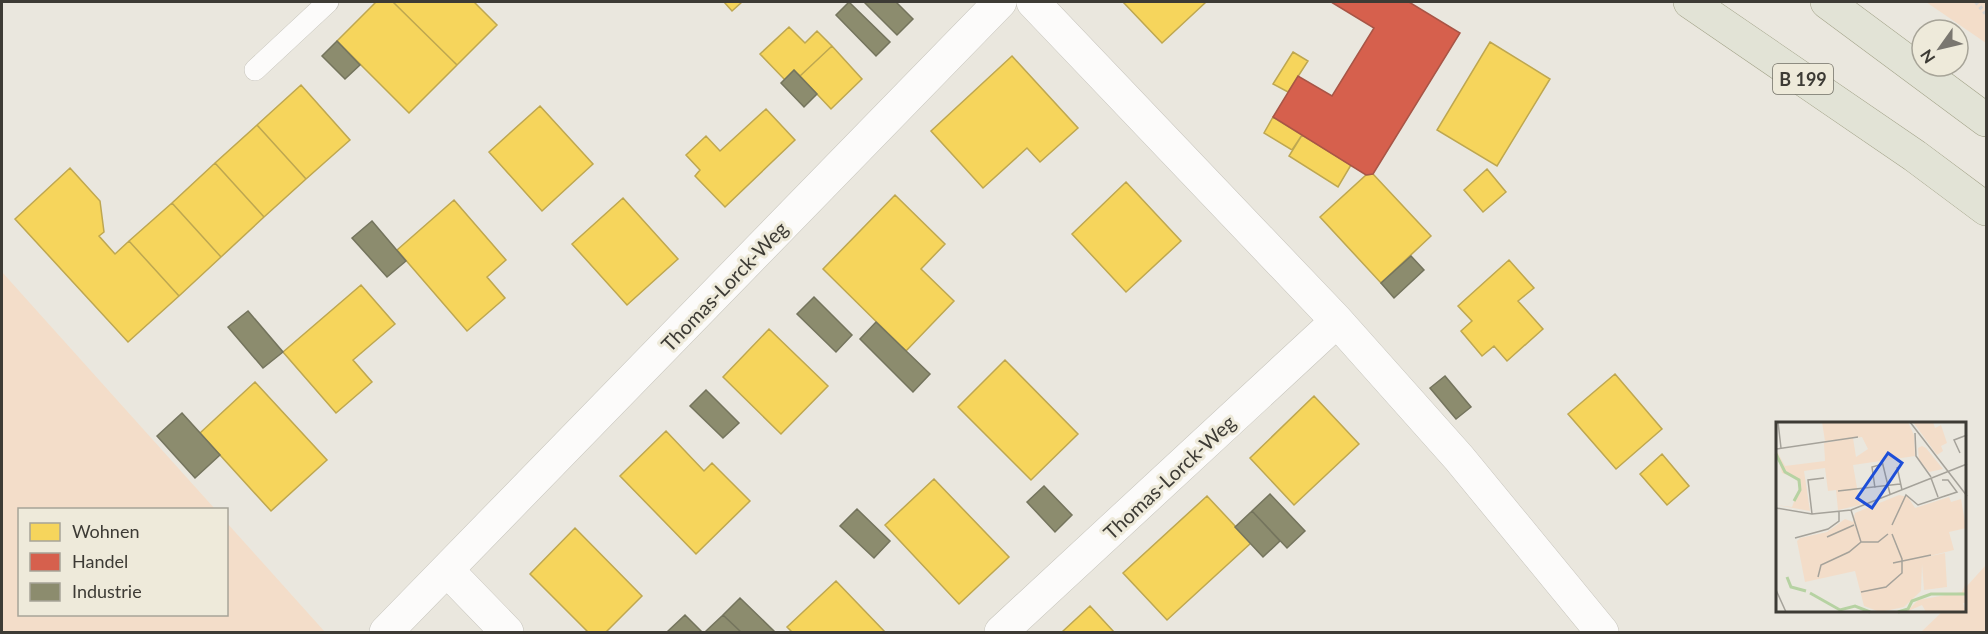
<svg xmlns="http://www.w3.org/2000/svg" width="1988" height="634" font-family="Lato,sans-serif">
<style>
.green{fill:#f3ddc9}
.homes{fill:#f6d55c;stroke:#bea750;stroke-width:1.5}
.shops{fill:#d6604d;stroke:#a85546;stroke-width:1.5}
.industry{fill:#8c8c6e;stroke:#74745d;stroke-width:1.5}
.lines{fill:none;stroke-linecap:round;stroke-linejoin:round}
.service-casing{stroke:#c6c4bc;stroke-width:22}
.minor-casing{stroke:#c6c4bc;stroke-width:34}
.primary-casing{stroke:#a3a389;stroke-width:34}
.path{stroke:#d6d5d3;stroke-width:4;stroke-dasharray:3 3;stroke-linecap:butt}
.service{stroke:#fcfbfa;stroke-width:21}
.minor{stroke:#fcfbfa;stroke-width:33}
.primary{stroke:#e2e3d6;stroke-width:33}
.labels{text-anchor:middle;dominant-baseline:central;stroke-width:6;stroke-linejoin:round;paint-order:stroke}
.shield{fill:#eeeada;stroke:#727066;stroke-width:1.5}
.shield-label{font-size:18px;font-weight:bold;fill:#3d3b35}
.street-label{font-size:20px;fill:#3d3b35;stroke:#eeeada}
.inset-river{fill:none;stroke:#b6d2a2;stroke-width:3}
.inset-road{fill:none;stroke:#a5a29a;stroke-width:1.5}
.view{fill:#1d4ed8;fill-opacity:0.15;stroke:#1d4ed8;stroke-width:3}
.inset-edge{fill:none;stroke:#3d3b35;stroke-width:3}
</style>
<rect width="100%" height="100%" fill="#eae7de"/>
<path class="green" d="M1926,2H1986V43Z
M2,272L215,509L20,510V614H226L227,523L325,632H2Z
M1986,565V632H1921L1942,612H1966V587Z"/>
<path class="homes" d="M376,2H393L457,65L409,113L337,41Z
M393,2H474L497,25L457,65Z
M724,2H742L732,11Z
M1123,2H1206L1162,43Z
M789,27L805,43L817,31L832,46L800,76L794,70L785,80L760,54Z
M1490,42L1550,79L1497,166L1437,130Z
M832,46L862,79L831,109L800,76Z
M1293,52L1308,61L1288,92L1273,84Z
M1012,56L1078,128L1040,162L1027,148L983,188L931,131Z
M301,85L350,140L306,179L257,125Z
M540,106L593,164L542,211L489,152Z
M766,109L795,140L725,207L695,176L700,170L686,155L706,136L720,151Z
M1273,117L1302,135L1292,150L1264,133Z
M257,125L306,179L264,217L215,163Z
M1302,135L1351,165L1338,187L1289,156Z
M215,163L264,217L221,257L172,203Z
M70,168L100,201L104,232L99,236L115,254L129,241L179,296L128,342L15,219Z
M1487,169L1506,192L1483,212L1464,190Z
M1373,174L1431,236L1381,283L1320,217L1366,175Z
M1126,182L1181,241L1126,292L1072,234Z
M895,195L945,244L921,269L954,301L906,351L823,269Z
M623,198L678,259L627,305L572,244Z
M454,200L506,260L487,277L505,298L467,331L397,250Z
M172,203L221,257L179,296L129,241Z
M1509,260L1534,288L1518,301L1543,329L1507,361L1494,346L1482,356L1461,331L1472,321L1458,306Z
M361,285L395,324L353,360L372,382L336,413L283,352Z
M769,329L828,386L781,434L723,377Z
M1005,360L1078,434L1031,480L958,407Z
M1615,374L1662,429L1616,469L1568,414Z
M255,382L327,460L271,511L200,433Z
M1314,396L1359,444L1294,505L1250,458Z
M666,431L704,471L712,463L750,501L696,554L620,476Z
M1662,454L1689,486L1667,505L1640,474Z
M934,479L1009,557L959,604L885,525Z
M1207,496L1251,543L1167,620L1123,573Z
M575,528L642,596L606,632H588L530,574Z
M836,581L885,632H792L787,627Z
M1090,606L1114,632H1062Z"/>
<path class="shops" d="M1331,2H1409L1460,33L1373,174L1366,175L1273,117L1298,76L1332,96L1374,28Z"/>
<path class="industry" d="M849,2L890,42L876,56L836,15Z
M864,2H896L913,19L897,35Z
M337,41L360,65L345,79L322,56Z
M794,70L817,94L804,107L781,83Z
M372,221L406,261L387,277L352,238Z
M1411,256L1424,270L1394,298L1381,283Z
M814,297L852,335L836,352L797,314Z
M248,311L283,352L263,368L228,327Z
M876,322L930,374L913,392L860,339Z
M1445,376L1471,407L1456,419L1430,388Z
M706,390L739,423L723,438L690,406Z
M182,413L220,455L195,478L157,436Z
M1044,486L1072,515L1055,532L1027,502Z
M1270,494L1305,531L1287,548L1252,511Z
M857,509L890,541L874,558L840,526Z
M1252,511L1280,541L1263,557L1235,527Z
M740,598L775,632H741L723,615Z
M685,615L702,632H667Z
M723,615L741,632H705Z"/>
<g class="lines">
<g class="service-casing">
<path id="service" d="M255,70L328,2"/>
</g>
<g class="minor-casing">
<path id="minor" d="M1033,2L1337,321L1459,458L1602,632
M447,570L507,632
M386,632L1000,2
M1001,632L1337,321"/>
</g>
<g class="primary-casing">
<path id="primary" d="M1690,2L1915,156L1986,209
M1827,2L1986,120"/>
</g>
<path class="path" d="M1976,2L1986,14"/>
<use href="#service" class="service"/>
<use href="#minor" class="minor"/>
<use href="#primary" class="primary"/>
</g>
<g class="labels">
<rect class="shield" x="1773" y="64" width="60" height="30" rx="4.5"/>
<g class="shield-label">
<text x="1803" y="79">B 199</text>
</g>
<g class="street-label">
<text transform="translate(724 286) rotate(-46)">Thomas-Lorck-Weg</text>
<text transform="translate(1169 477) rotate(-43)">Thomas-Lorck-Weg</text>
</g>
</g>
<g transform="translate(1776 422)">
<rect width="190" height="190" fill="#eae7de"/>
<path d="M46,0H132L138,13L139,34L77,43L84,83L62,88L60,68L52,69L49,46L28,49L34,89L0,83L16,85L23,66L21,57L6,51L0,28L9,44L49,39L48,21L77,16L80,35L92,27L86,15L49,19ZM137,0H157L159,6L165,3L171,21L165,24L167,29L161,33ZM146,24L150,26L167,47L153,50L143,38L142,26ZM123,73L132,75L139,86L173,75L175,80L185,77L190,106L173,110L178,128L145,136L169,131L171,165L148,168L146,142L145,169L128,185L104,190L88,184L79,149L29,160L21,119L24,116L51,110L69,97L77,100L79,91ZM190,161V181H187L190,190H150L146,183L130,190L142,178L137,179L186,170Z" fill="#f3ddc9"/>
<path class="inset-river" d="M0,32L9,50L23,58L24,68L18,79M11,155L15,165L30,169M34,171L64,188L79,184L94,190M122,190L132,187L136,179L155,172H191"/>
<path class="inset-road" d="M2,0L5,26M134,0L191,74M139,11L140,34L155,55M0,27L82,15M184,31L178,18L191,13M106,39L114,72M121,45L126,68M155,56L162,75M99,66L96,45L107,42M62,69L124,62M0,86L36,92L75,88L191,42M36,92L32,58L48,56M116,103L130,73L142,83L181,70L172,58H166M51,115L78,103M19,116L52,107L63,99V90M85,120H102L112,112M117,141L155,133M42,155L45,143L73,130L85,120L75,88M0,168L10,190M85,170L110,165L126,151V137L116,112"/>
<path class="view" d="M112,31L126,41L96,86L81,76Z"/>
<rect width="190" height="190" class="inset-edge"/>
</g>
<rect width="1988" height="634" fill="none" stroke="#3d3b35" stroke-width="6"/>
<rect x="18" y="508" width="210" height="108" fill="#eeeada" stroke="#a7a498" stroke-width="1.5"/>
<rect x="30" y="523" width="30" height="18" fill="#f6d55c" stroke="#a7a498" stroke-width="1.5"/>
<text x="72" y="538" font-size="18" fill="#3d3b35">Wohnen</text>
<rect x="30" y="553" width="30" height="18" fill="#d6604d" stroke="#a7a498" stroke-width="1.5"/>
<text x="72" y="568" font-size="18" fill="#3d3b35">Handel</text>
<rect x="30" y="583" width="30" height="18" fill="#8c8c6e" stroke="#a7a498" stroke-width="1.5"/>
<text x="72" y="598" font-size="18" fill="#3d3b35">Industrie</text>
<g transform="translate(1940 48) rotate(236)"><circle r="28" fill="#eeeada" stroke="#a7a498" stroke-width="1.5"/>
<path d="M0-4.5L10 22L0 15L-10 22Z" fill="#7a7770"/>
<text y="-9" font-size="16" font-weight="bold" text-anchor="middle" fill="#3d3b35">N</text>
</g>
</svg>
